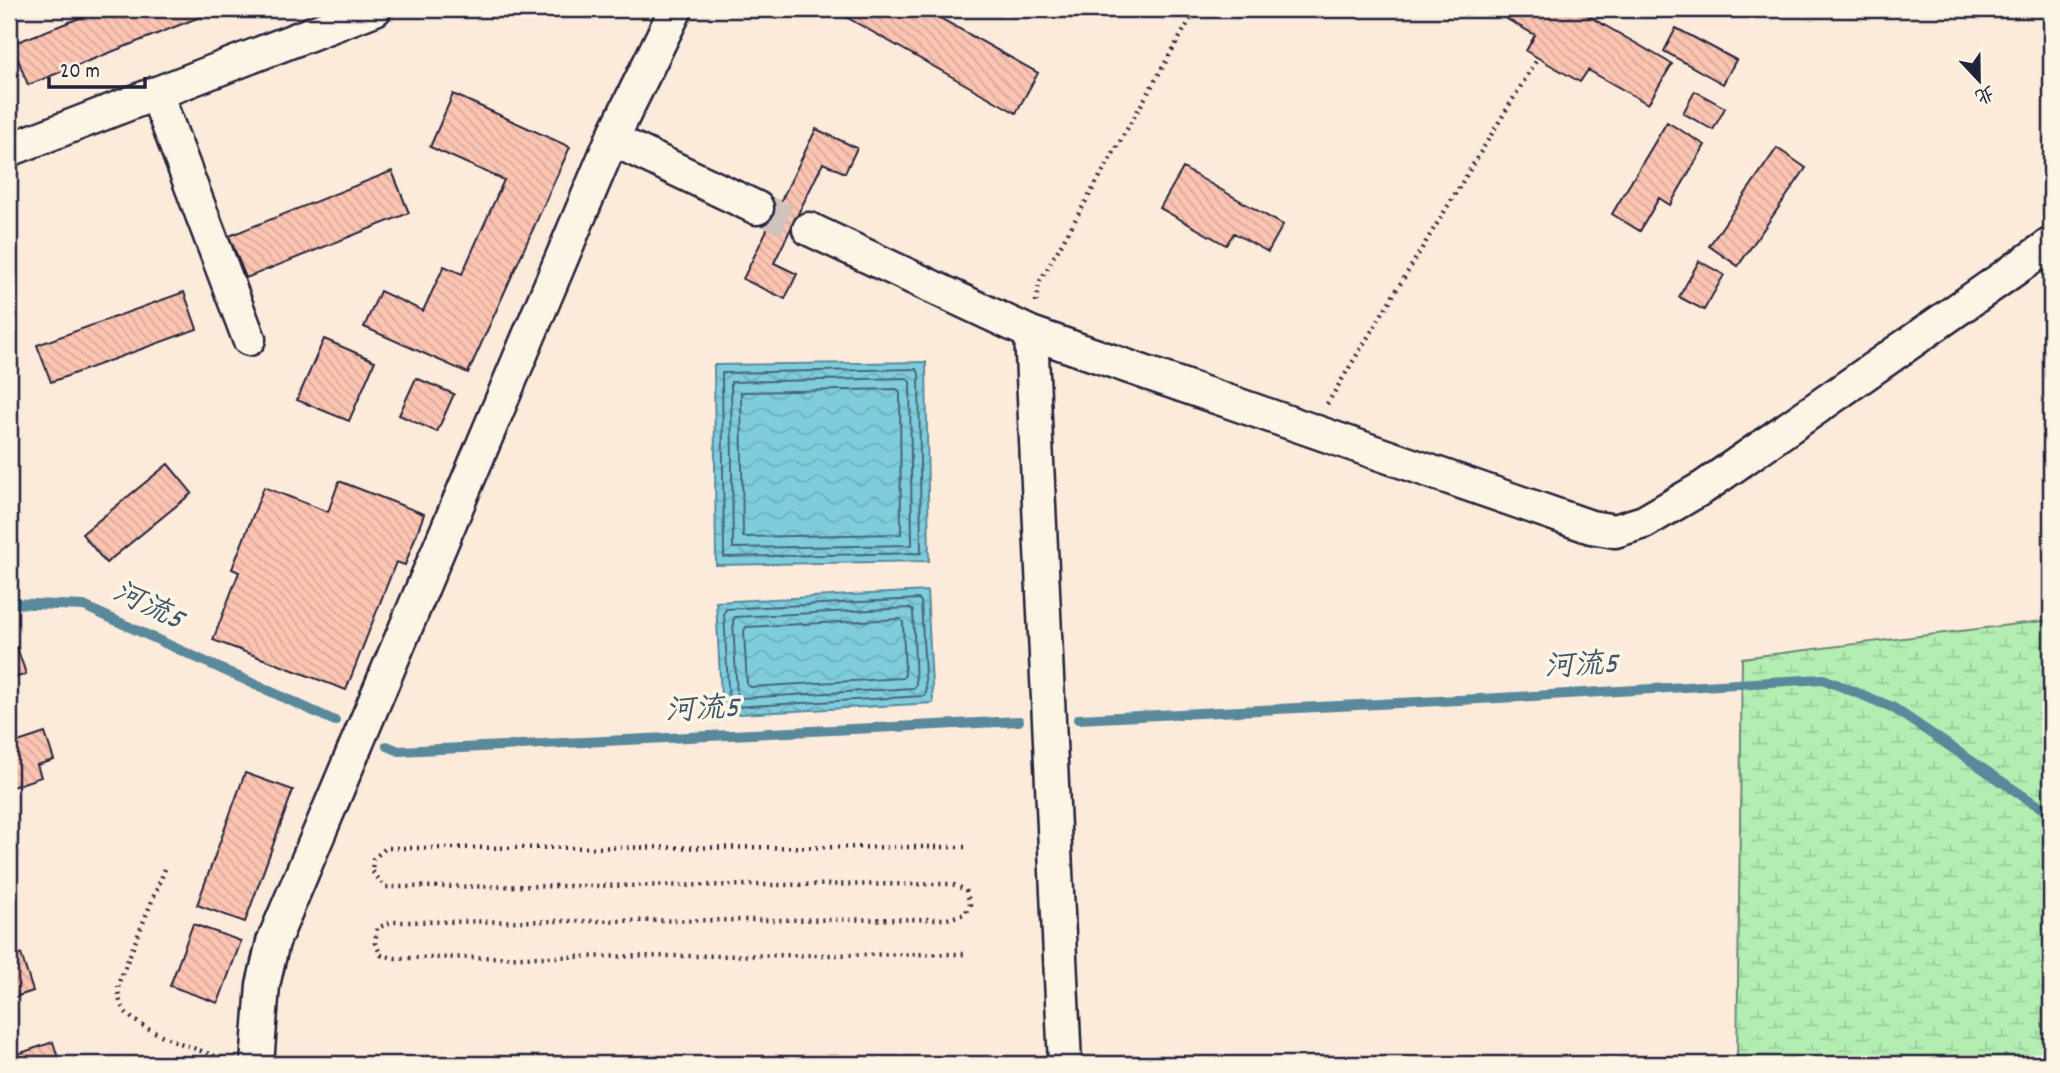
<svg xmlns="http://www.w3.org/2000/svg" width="2060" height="1073" font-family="Dekko,'LXGW WenKai TC',sans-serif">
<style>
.wetland{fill:url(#wetland-marsh);stroke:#6a8876;stroke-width:2}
.water{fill:url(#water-waves);stroke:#5a899c;stroke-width:2}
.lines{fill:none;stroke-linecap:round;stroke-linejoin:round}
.shore{stroke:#47667b;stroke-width:2}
.stream{stroke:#5a899c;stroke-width:10}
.building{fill:url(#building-back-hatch);stroke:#22223b;stroke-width:2}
.minor-tunnel{stroke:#d0c3bb;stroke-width:32;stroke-dasharray:32 16;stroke-linecap:butt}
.minor-casing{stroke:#22223b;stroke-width:37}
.path{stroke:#22223b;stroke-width:4.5;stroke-dasharray:2 5;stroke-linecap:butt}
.minor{stroke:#fcf5e5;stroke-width:32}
.labels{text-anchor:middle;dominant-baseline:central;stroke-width:7;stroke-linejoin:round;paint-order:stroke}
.water-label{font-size:30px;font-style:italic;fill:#3e556b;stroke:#fcf5e5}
</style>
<defs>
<pattern id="wetland-marsh" width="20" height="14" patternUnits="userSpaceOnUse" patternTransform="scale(1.75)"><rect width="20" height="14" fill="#b3edb2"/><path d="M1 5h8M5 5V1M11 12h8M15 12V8" fill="none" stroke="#9acb9a"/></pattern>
<pattern id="water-waves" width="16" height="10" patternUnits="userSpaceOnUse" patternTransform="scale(1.75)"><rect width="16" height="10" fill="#7fcddc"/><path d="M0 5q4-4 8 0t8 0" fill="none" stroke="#6db0be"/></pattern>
<pattern id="building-back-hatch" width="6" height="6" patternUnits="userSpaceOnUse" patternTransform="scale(1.75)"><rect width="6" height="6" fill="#fcc4b2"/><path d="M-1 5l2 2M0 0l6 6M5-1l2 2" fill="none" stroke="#d8a89a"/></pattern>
</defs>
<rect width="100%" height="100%" fill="#fcebdb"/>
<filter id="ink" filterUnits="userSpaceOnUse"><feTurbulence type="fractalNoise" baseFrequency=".0143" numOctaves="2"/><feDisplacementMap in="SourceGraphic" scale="14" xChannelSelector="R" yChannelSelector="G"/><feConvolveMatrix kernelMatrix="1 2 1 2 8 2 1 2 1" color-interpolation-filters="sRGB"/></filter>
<g filter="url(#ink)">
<path class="wetland" d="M2051,620V1064H1737L1742,658Z"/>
<path class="water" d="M926,362L929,561L716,565L714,365Z
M927,591L933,703L722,715L716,602Z"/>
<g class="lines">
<path class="shore" d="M916,369L919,373L921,553L724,557L722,373Z
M907,378L910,382L912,545L733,548L731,382Z
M897,389L900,392L901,534L743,537L741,392Z
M919,599L921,602L926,693L924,696L732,707L729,705L724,613L726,609Z
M910,608L913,611L916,685L914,688L741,698L737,696L733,621L735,617Z
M900,619L903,622L905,675L903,678L751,687L747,685L744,631L746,627Z"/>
<path class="stream" d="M9,603L84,606L335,721
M1078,719L1499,698L1823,679L1892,707L2032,802L2051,812
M387,746L399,751L1019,721"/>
</g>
<path class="building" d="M103,9H220L28,85L12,44Z
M832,9H924L1038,73L1016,113Z
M1090,9H1113L1108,18Z
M1489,9H1576L1672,64L1648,104L1588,70L1580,82L1526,51L1535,35Z
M1676,28L1736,60L1723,84L1664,51Z
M1695,91L1725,108L1713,130L1683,113Z
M453,94L570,147L468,373L364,327L380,291L423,311L444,266L462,274L504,180L430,147Z
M1667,122L1705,145L1670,205L1659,198L1640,231L1612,214Z
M816,129L857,148L845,173L823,163L774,263L797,274L785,299L743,279Z
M1777,148L1806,168L1738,266L1709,246Z
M1183,168L1283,225L1268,252L1234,233L1226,245L1160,208Z
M392,171L409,213L246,278L229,236Z
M1699,261L1724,275L1704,310L1679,297Z
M184,292L197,329L51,382L37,345Z
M324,339L375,361L349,421L297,400Z
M416,378L454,394L437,432L399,415Z
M168,464L192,493L106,563L82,534Z
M339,481L424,514L405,565L396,562L346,690L213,640L239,572L232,569L264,487L328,512Z
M17,647L26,674L9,680V650Z
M45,733L54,760L37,765L41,777L9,788V745Z
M245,773L293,790L245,922L197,905Z
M193,924L241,941L218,1003L170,986Z
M21,954L33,991L9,999V958Z
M53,1042L60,1064H9V1057Z"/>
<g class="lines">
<path class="minor-tunnel" d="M757,208L809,229"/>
<g class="minor-casing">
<path id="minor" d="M156,93L249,339
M612,139L757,208
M9,150L375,9
M809,229L1031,333L1065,1064
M1031,333L1591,527L1615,531L1644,522L1704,487L2051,244
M257,1064L263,985L273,942L612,139L676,9"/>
</g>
<path class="path" d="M1036,302L1039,283L1196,9
M1327,404L1538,58
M965,847L386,848L373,859L372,871L385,887L952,884L966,890L970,904L965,914L947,919L392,922L377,928L375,943L381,955L396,958L966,954
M165,869L118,984C119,993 118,1002 125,1011C140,1032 199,1049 225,1060"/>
<use href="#minor" class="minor"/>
</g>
</g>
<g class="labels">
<g class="water-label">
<text transform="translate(147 608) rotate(25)">河流5</text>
<text transform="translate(1581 668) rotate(-3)">河流5</text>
<text transform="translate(702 712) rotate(-3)">河流5</text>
</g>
</g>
<rect width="2060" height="1073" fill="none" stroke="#fcf5e5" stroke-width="35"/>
<rect x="18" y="18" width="2025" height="1038" fill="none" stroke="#22223b" stroke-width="2.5" filter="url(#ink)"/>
<g transform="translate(1979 80) rotate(158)" stroke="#fcf5e5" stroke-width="5" paint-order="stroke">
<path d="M0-5L12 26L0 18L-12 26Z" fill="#22223b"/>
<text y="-10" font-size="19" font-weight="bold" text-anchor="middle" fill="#22223b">北</text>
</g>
<path d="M49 77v10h96v-10" fill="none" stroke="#22223b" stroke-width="3.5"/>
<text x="60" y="77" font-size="21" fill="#22223b" stroke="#fcf5e5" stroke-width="5" paint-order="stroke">20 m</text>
</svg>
